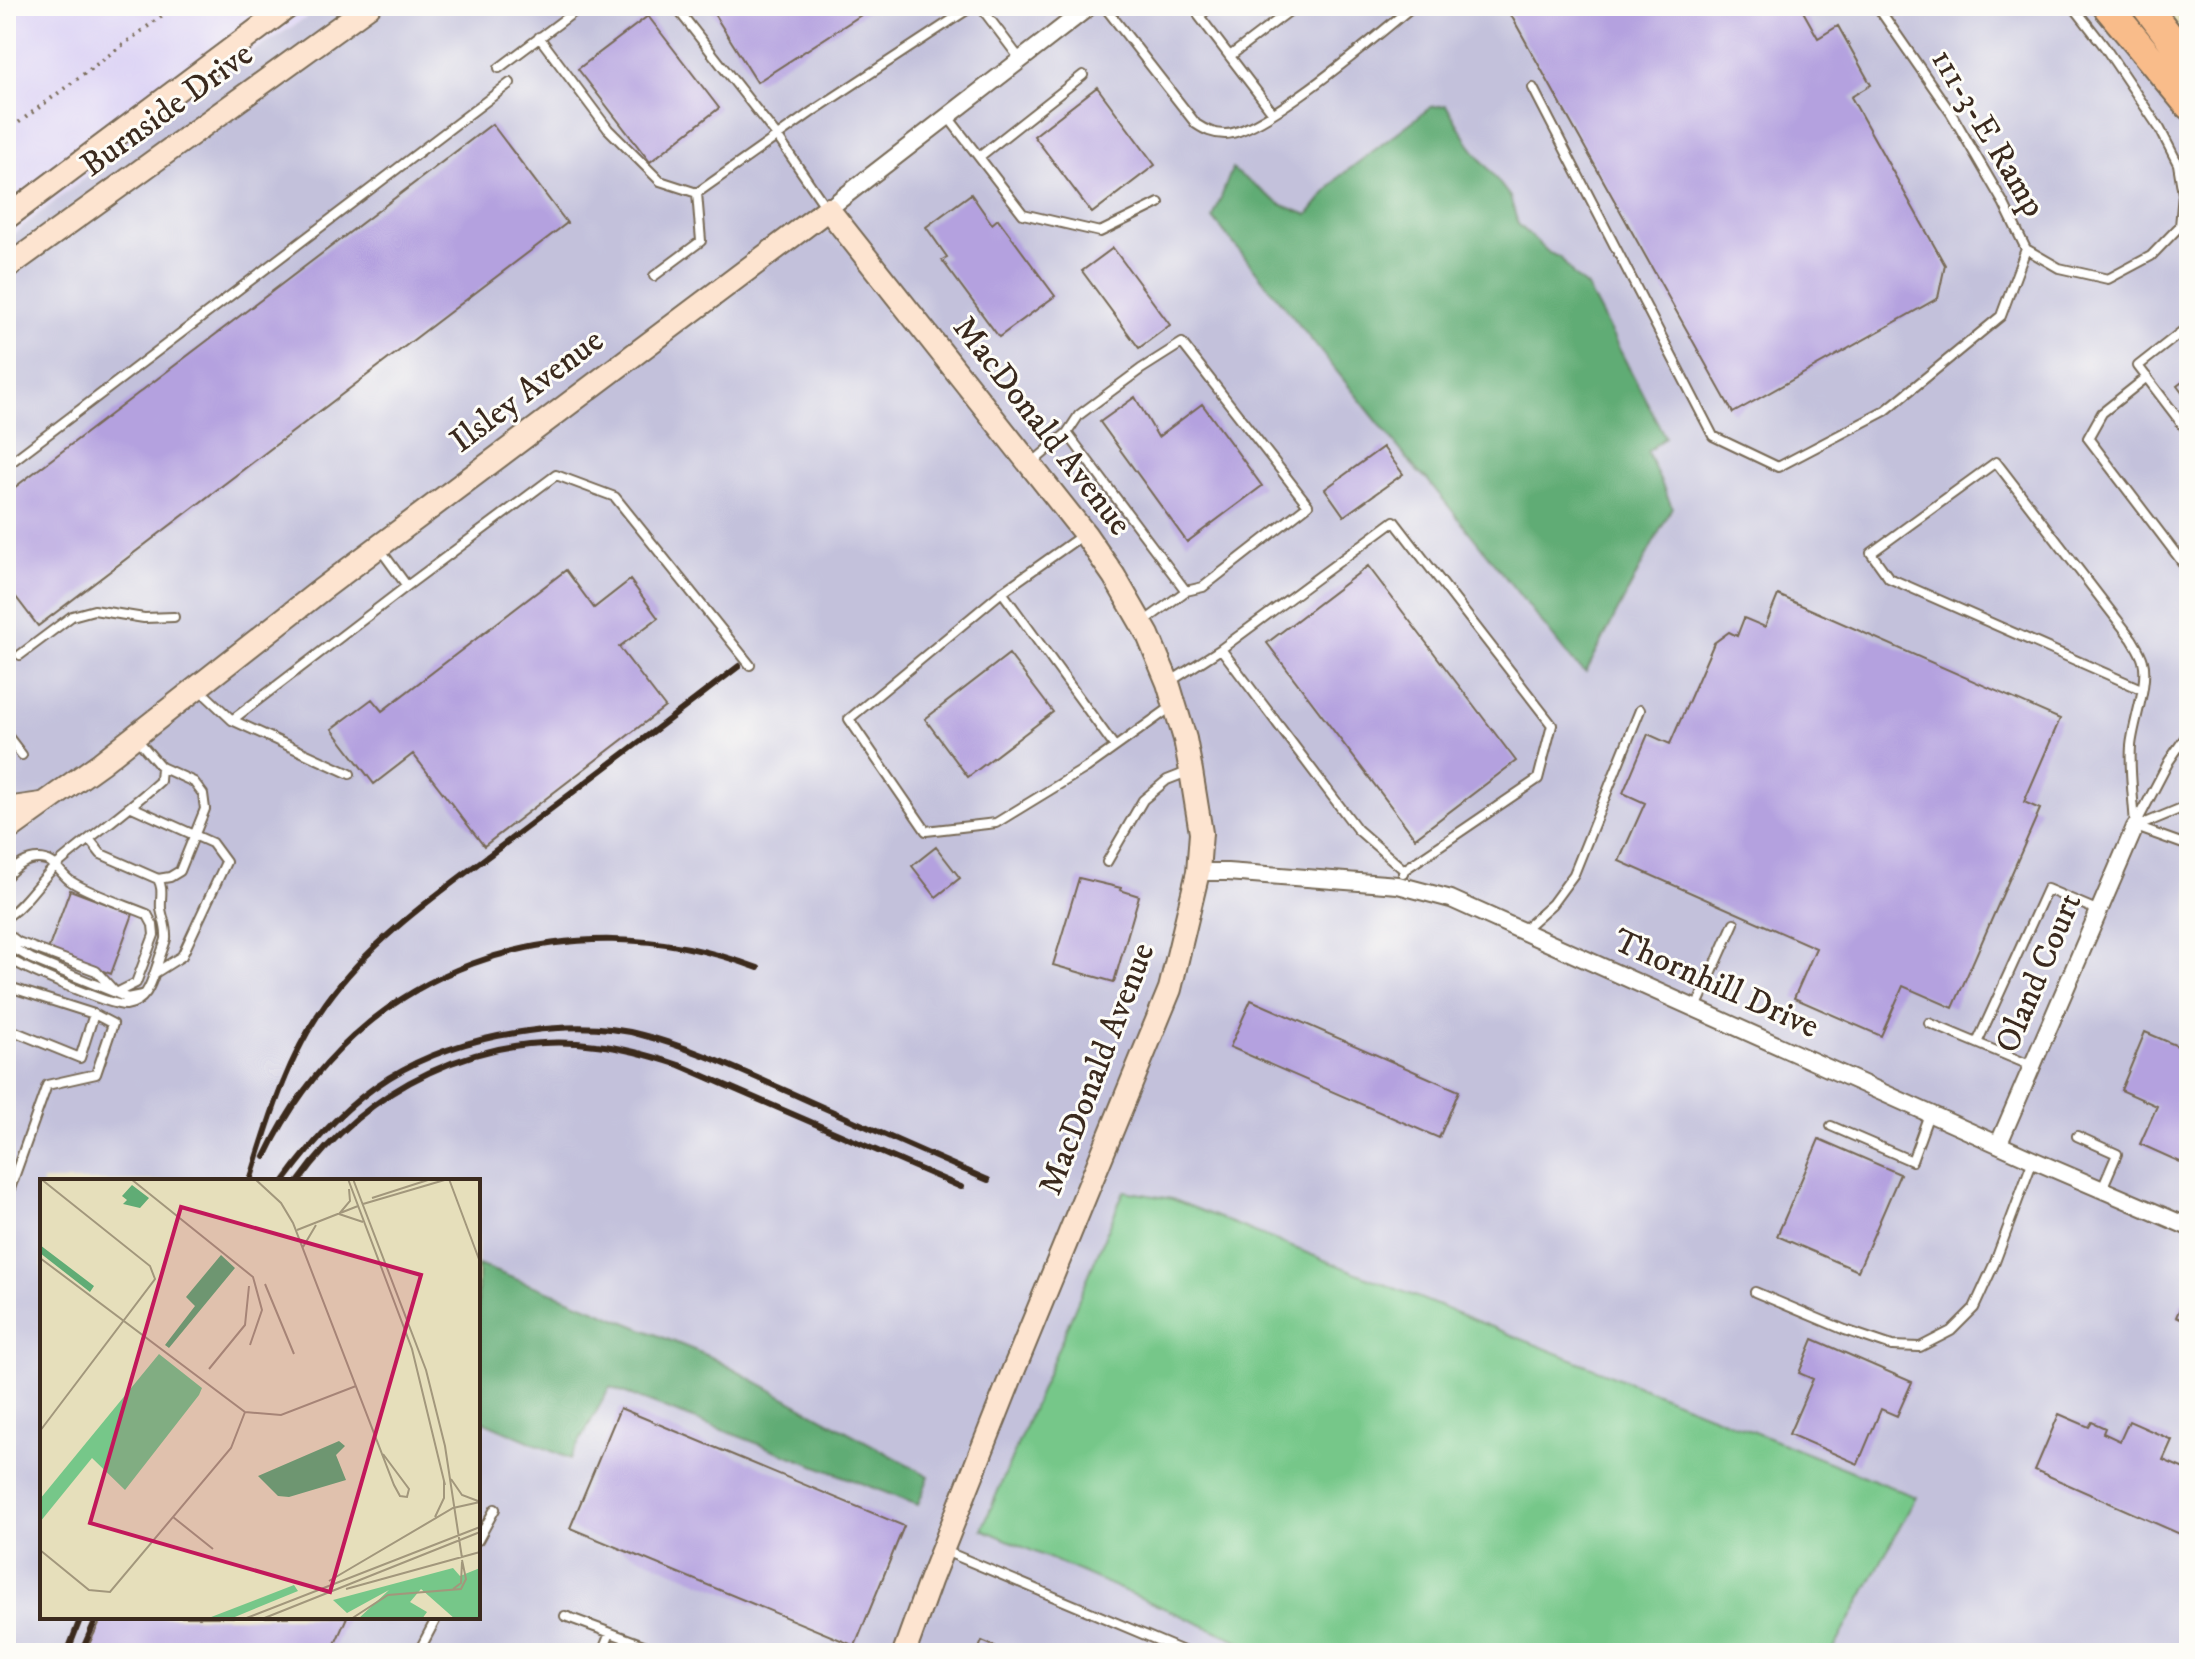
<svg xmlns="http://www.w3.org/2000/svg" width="2195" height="1659" font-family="'IM FELL DW Pica',serif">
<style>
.built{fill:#ded5f5}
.industrial{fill:#c3c1db;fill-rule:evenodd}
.green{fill:#76c789;stroke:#587854;stroke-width:2}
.forest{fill:#60ac75;stroke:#4e6b4a;stroke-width:2}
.building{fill:#b4a1df}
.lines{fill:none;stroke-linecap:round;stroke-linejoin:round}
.lane-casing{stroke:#776955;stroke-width:12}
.street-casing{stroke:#776955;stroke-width:20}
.secondary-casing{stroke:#776955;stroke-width:26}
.highway-casing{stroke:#776955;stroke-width:32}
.path{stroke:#776955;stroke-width:4;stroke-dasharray:2 6;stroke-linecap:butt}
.lane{stroke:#fff;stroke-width:8}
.street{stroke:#fff;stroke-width:16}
.secondary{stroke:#fde4d0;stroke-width:22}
.highway{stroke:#f9bc8a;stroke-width:28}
.rail{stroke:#3b2a1e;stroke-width:6}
.labels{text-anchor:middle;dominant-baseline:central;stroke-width:6;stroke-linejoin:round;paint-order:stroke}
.street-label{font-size:34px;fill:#3b2a1e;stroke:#fdfcf7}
.inset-road{fill:none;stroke:#a2977c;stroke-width:2}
.view{fill:#c2185b;fill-opacity:0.15;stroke:#c2185b;stroke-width:4}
.inset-edge{fill:none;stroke:#3b2a1e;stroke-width:4}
</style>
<rect width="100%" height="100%" fill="#fdfcf7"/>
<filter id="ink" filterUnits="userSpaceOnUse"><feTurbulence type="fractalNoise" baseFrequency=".0125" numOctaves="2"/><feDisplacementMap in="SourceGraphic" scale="16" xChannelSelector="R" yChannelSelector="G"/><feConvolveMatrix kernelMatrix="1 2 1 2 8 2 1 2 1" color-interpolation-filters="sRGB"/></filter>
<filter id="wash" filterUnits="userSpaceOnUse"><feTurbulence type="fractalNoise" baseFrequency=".006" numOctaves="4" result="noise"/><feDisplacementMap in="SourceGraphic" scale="32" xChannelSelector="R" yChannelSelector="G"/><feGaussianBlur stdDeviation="1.8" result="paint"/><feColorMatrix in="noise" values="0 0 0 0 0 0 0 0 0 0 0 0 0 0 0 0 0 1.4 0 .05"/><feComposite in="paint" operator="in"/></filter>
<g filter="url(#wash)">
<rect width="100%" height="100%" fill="#e6dfbb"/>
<path class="built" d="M6,6H325L216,75L6,240Z"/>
<path class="industrial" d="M325,6H2100L2189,125V1653H1832L1916,1497L1172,1199L1124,1191L982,1529L1267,1653H6V240L216,75ZM1445,105L1470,145L1510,197L1518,224L1549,253L1560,257L1574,276L1587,287L1664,438L1646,451L1672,507L1586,672L1574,663L1426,478L1418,472L1213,218L1232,169L1280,204L1308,215L1339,177L1431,107ZM42,1181H478V1265L569,1299L711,1357L917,1505L609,1387L570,1459L478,1419V1617H42Z"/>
<path class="green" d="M1124,1191L1172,1199L1916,1497L1832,1653H1267L982,1529Z"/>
<path class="forest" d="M1446,105L1470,145L1510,197L1518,224L1549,253L1560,257L1574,276L1587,287L1665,437L1647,452L1672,507L1586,672L1574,663L1426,478L1418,472L1213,218L1232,169L1280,204L1308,215L1339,177L1431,107Z
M478,1265L569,1299L711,1357L929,1476L918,1505L610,1387L570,1459L478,1419Z"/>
<g id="blocks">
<path class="building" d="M709,6H875L757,82Z
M1510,6H1800L1818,38L1838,26L1871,85L1851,97L1945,265L1938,298L1733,413L1507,8Z
M648,16L719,108L650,162L578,69Z
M1097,87L1155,165L1092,213L1034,136Z
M492,124L567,223L38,626L6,584V494Z
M971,194L992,224L998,219L1055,296L999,337L942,260L947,257L926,227Z
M1113,248L1170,325L1139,348L1082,271Z
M2189,377V402L2177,386Z
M1135,397L1158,437L1202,404L1262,486L1187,542L1100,422Z
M1383,447L1403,474L1344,516L1325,489Z
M1368,566L1516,761L1415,838L1267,643Z
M566,570L594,608L630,580L658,618L619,647L665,707L484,846L413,754L374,784L332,729L372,699L382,711Z
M1778,595L2060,719L2024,802L2040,809L1953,1008L1903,986L1881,1036L1794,998L1816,948L1619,861L1645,803L1623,793L1648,734L1670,744L1714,643L1729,632L1737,636L1744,618L1765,627Z
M1009,654L1053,712L968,777L925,719Z
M936,847L960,878L936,897L912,866Z
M1079,878L1121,888L1120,890L1139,896L1114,982L1053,965Z
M70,890L133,914L111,974L48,950Z
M1251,1000L1459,1091L1439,1138L1230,1047Z
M2145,1032L2189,1051V1166L2140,1144L2157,1106L2121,1090Z
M1819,1139L1900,1174L1858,1271L1777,1236Z
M2189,1288V1323L2176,1317Z
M1813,1339L1912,1382L1897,1416L1881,1409L1858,1464L1789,1434L1813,1379L1799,1373Z
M620,1408L904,1526L855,1646L570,1528Z
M2059,1414L2089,1427L2092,1422L2105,1428L2103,1433L2120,1441L2129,1421L2172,1440L2163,1460L2189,1471V1538L2035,1470Z
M102,1617H347L331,1653H85Z
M982,1641L1010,1653H977Z"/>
</g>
</g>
<g filter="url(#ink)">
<use href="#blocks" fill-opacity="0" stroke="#776955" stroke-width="2"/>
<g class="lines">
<g class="lane-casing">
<path id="lane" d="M675,6L777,136L827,209
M980,6L1020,59
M1104,6L1196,124C1205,130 1213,134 1225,134C1263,134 1379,34 1413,6
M1212,6L1199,16L1273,113
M1877,6L1951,113L2004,204L2026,249L2059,268L2108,279L2151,256L2180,226L2183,194L2178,164L2160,129L2104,46L2073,6
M539,37L608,129L660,181L697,193
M1230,56L1296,6
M499,68L582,6
M1533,88L1713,436L1778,467L1885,411L2001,316L2026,249
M948,117L1023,214L1100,232L1159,203
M979,157L1083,75
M654,276L701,241L697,193L813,111L973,6
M2189,326L2138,366L2189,433
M2147,377L2102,413L2088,438L2189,571
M1067,433L1079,415L1141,369L1182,343L1308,505L1203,587L1186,591
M1032,463L1067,433L1186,591L1142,623
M6,466L510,83
M1084,534L1002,592L849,719L926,831L996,823L1086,768L1174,705
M407,586L556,475L615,497L750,665
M1002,592L1115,747
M1221,649L1394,521L1552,725L1538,779L1404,870
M20,655L72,616L94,610L144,618L174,617
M1168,683L1221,649L1357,829L1404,870L1403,873
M198,688L232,720L407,586L380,549
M232,720L350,774
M6,734L22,755
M132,807L212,843L226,862L182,956L155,973
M2135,826L2169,761L2189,732
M2135,827C2134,801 2129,772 2131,746C2133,723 2149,682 2143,661C2141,653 2136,646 2132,639L1996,462L1871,553L1889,578L2141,689
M2136,827L2189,805
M2136,827L2189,846
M90,840L101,854L158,879L170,877L180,871L205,809L203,794L194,782L161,767
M1107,862L1143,800L1167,780L1190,771
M6,877C14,868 25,859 38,859C57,859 59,874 72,882C91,894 125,905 147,914L153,925L154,935L136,983L116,993L32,959L6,944
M6,917C24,907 40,879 58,864C91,836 127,811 160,781L161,767L136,738
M1523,930L1552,904L1574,874L1640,710
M6,933L18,942L96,971L116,993L127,998L142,995
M6,957C23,968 110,1006 126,1005C148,1002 152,980 158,963C160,955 164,947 166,939C167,928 163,920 161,909C160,897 164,890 158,879
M6,986L94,1014L80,1058L6,1028
M1696,1008L1734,923
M1929,1023L2032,1066
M1977,1043L2047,889L2099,911
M1831,1126L1912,1161L1929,1114
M2077,1136L2117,1154L2102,1189
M6,1200L47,1085L96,1074L113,1024L94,1014
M1755,1292L1845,1330L1892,1346L1920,1347L1951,1331L1974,1308L1995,1262L2033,1160
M478,1540L495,1509
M945,1551L1188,1653
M565,1616L665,1653
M418,1653L437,1617
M602,1653L610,1633"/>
</g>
<g class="street-casing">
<path id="street" d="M828,209L1090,6
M1198,872H1227L1398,885L1451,899L2033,1160L2189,1227
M1999,1143L2135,827"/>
</g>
<g class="secondary-casing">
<path id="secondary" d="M6,218L289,6
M6,268L369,6
M6,809L41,804
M6,831L101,763L321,590L828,209L1085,534L1114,576L1148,635L1168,683L1185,739L1191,771L1201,833L1198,872L1170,989L1014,1369L930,1581L904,1653"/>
</g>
<g class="highway-casing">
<path id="highway" d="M2107,6L2189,105
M2146,6L2189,63"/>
</g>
<path class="path" d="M6,132L175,6"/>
<use href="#lane" class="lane"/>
<use href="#street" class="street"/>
<use href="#secondary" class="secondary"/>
<use href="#highway" class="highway"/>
<path class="rail" d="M265,1157C355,966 565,895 758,968
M250,1181C269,1119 288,1056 326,1003C373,937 442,891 507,842C584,784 662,725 739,666
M284,1181C349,1091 417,1046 528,1031C565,1026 606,1025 642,1035C693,1048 741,1071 789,1092C855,1122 922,1151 988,1180
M299,1181C365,1088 481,1030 596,1045C625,1048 652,1056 679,1065L961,1187
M67,1653L81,1617
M81,1653L97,1617"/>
</g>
</g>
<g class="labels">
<g class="street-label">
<text transform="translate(167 110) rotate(-36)">Burnside Drive</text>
<text transform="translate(1988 133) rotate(59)">111-3-E Ramp</text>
<text transform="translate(527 391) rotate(-37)">Ilsley Avenue</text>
<text transform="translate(1042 426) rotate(52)">MacDonald Avenue</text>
<text transform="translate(2039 973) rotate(-67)">Oland Court</text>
<text transform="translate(1716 984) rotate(24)">Thornhill Drive</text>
<text transform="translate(1097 1069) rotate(-69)">MacDonald Avenue</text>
</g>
</g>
<g transform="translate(40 1179)">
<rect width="440" height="440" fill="#e6dfbb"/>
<path d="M119,175L162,209L159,216L85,311L52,279L0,343V320ZM413,389L420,397L440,389V440H415L381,410L370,423L387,433L382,440H318L349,411L307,434L293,421ZM254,406L258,412L190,440H166Z" fill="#76c789"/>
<path d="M92,6L109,19L100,29L83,25L87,21L82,17ZM0,66L54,107L50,113L0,74ZM181,76L195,89L129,169L125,166L155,127L146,118ZM299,262L305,267L296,276L306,301L249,318L238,317L218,297Z" fill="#60ac75"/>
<path class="inset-road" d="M91,0L213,98L222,131L210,166M215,0L241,24L253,44L354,306L360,317L367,318L369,310L343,275M308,0L372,170L405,306M313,0L386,191L405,267L422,379M409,0L440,83M332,19L391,0M323,25L408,0M299,35L310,22L309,10M299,35L323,43M257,51L318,27M263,68L276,46M0,79L205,233L241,236L316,207M225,105L254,175M169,190L205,146L209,107M0,252L115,100L110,87L1,0M411,300L422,316L438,322M133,338L173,370M395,338L404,319V302M0,371L49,411L70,413L191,269L205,233M289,402L413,329L440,323M306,410L440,373M413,410L421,404L422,383M204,440L440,348M222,440L440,353M311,440L348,416L421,410L426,400L422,381"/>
<path class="view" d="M141,28L381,96L290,413L50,344Z"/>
<rect width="440" height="440" class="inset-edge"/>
</g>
<rect width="2195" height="1659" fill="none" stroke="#fdfcf7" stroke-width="32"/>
</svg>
